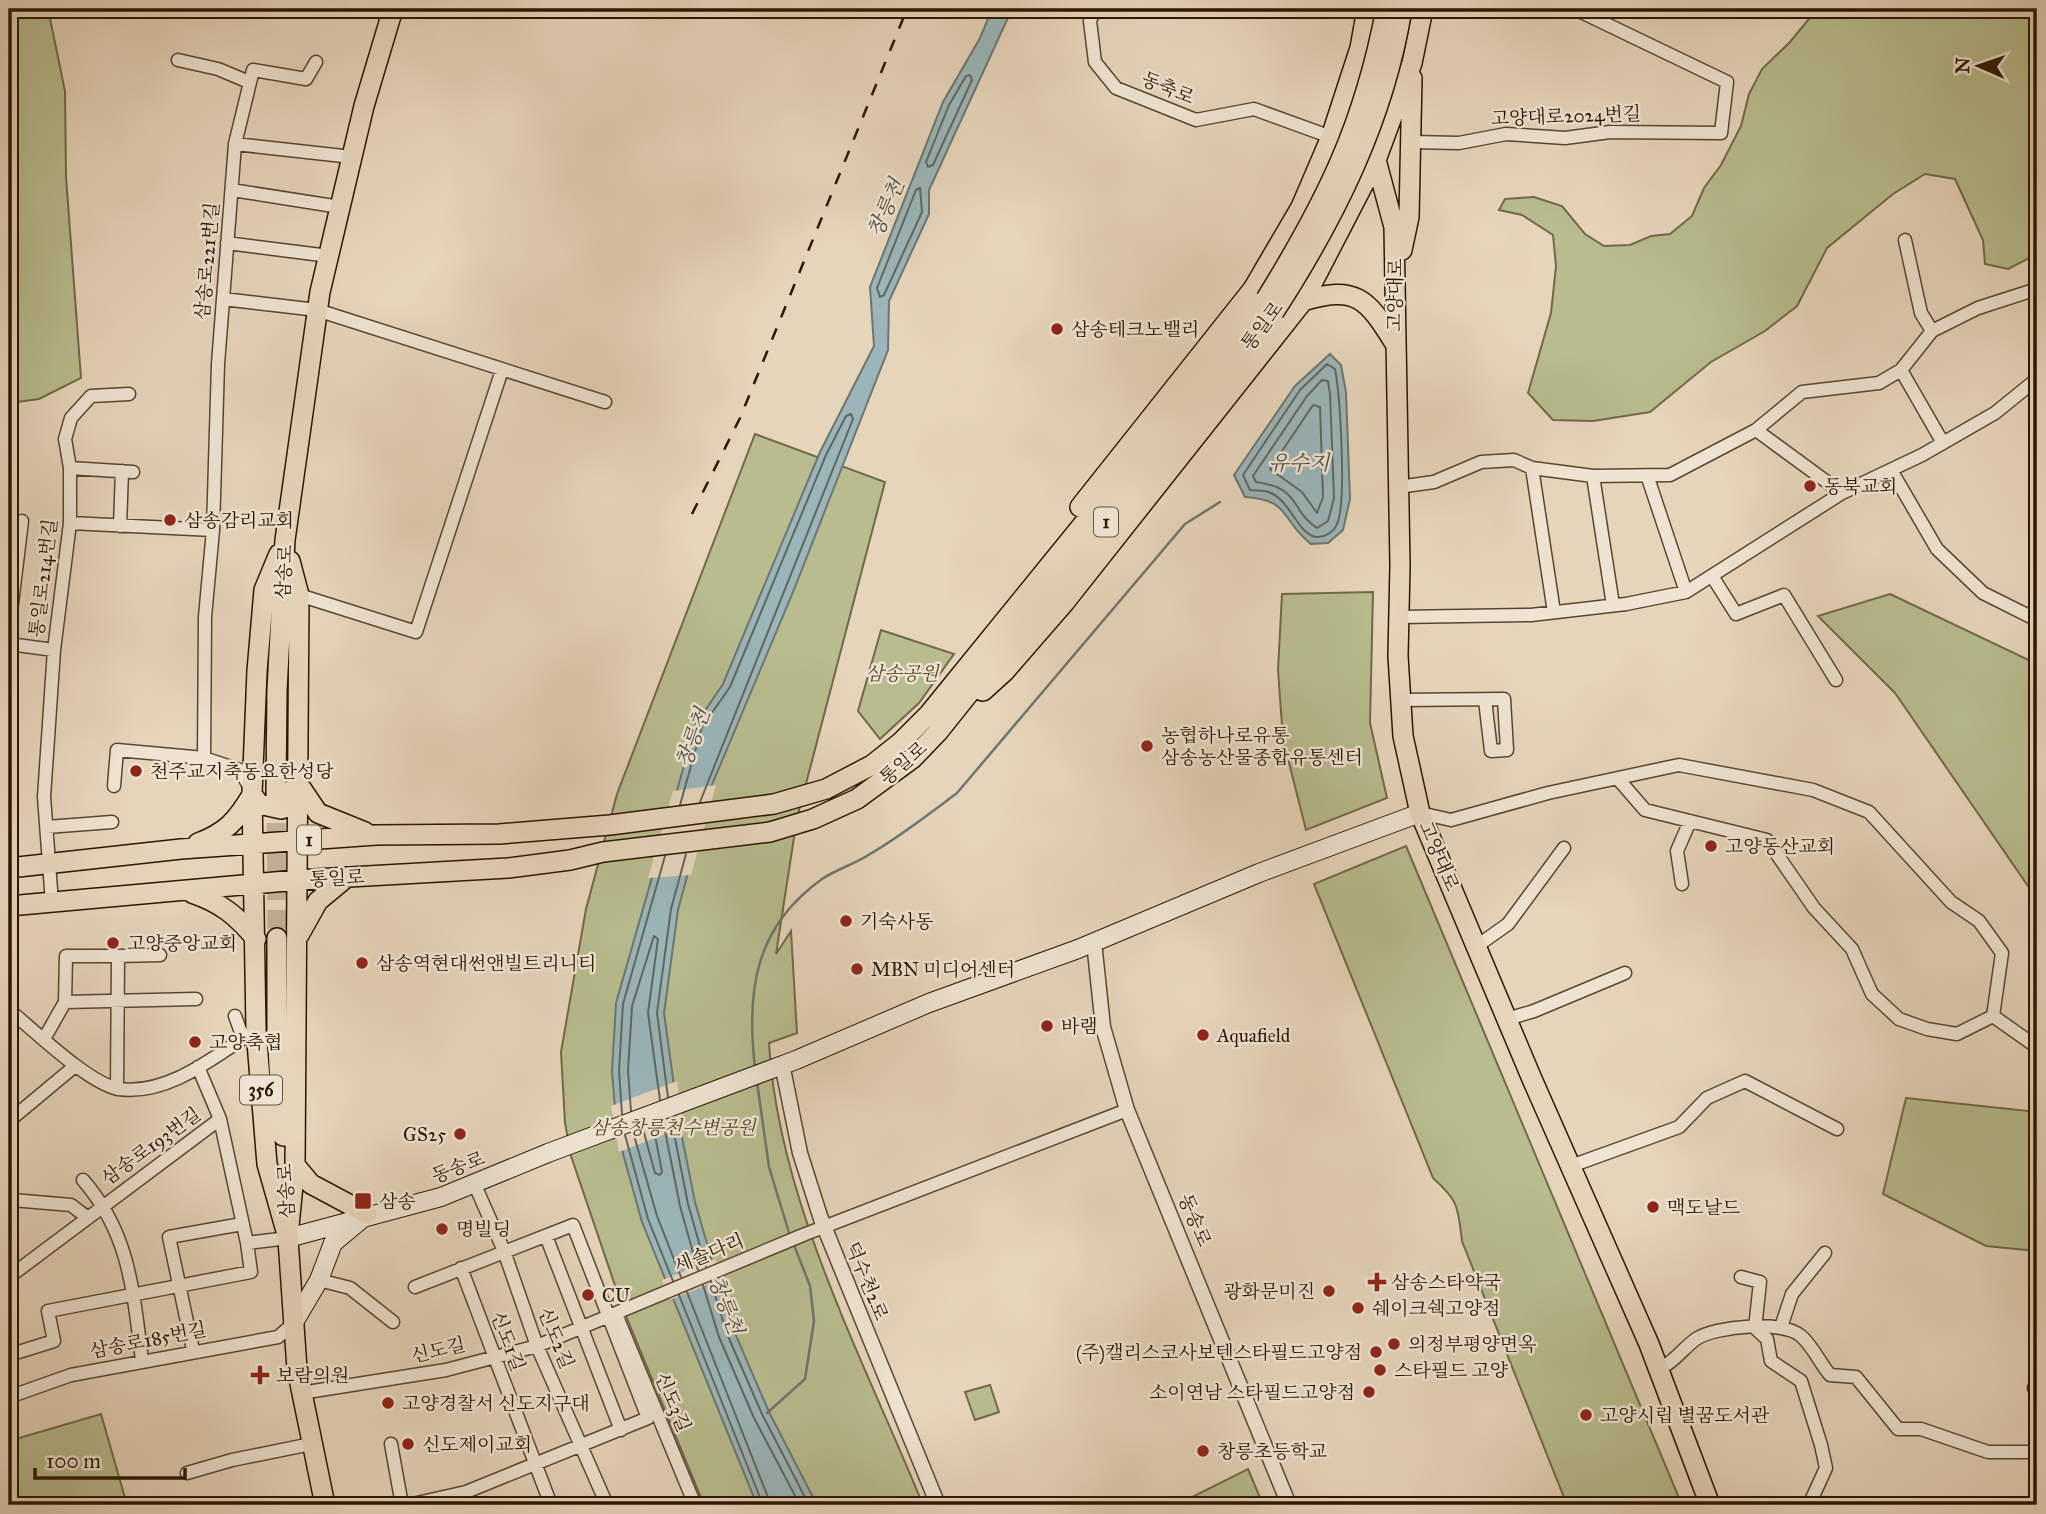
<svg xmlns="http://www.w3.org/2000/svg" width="2046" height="1514" font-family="'IM FELL Great Primer','Noto Serif KR',serif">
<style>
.green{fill:#b8bc8e;stroke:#716948;stroke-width:2}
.water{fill:#9ab6ba;stroke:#6d7670;stroke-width:2}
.pier{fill:#e7d5bb}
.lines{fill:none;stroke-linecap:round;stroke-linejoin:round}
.shore{stroke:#62665e;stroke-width:2}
.stream{stroke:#6d7670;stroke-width:2.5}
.primary-tunnel{stroke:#c1af96;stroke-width:19;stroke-dasharray:19 10;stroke-linecap:butt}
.minor-casing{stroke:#594630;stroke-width:15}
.tertiary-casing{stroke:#594630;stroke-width:17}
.secondary-casing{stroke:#2a1602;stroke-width:20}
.primary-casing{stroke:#2a1602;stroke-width:22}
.minor{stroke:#efe4d3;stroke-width:12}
.tertiary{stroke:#efe4d3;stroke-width:14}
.secondary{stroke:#efe4d3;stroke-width:18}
.primary{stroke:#e7d5bb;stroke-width:19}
.rail{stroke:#2a1602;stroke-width:2.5;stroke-dasharray:12 12;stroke-linecap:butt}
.primary-bridge-casing{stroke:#2a1602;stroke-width:22;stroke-linecap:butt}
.primary-bridge{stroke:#e7d5bb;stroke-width:19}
.poi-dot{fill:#8f2418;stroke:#efe4d3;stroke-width:2.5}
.labels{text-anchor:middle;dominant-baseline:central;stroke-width:5;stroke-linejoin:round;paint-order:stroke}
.shield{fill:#efe4d3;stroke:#655441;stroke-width:2}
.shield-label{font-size:18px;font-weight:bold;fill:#2a1602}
.street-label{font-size:19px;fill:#2a1602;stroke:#efe4d3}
.poi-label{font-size:19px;fill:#2a1602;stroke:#efe4d3;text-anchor:start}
.park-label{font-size:19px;font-style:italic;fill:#55482c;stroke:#efe4d3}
.water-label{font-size:21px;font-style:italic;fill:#514e42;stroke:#efe4d3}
</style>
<rect width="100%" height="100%" fill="#e7d5bb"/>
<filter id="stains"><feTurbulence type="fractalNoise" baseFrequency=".00286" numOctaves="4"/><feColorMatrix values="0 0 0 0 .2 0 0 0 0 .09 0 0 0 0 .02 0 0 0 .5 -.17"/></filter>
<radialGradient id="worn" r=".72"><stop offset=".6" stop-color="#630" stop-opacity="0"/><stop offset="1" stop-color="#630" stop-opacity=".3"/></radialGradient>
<path class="green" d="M9,9H48L65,91L66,177L81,378L39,399L9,403Z
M1817,9H2037V254L2008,269L1985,264L1983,240L1955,179L1925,174L1893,194L1827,248L1797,306L1765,331L1711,362L1650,412L1593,421L1553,420L1528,393L1551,313L1556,266L1553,235L1522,215L1499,210L1505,199L1534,197L1562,206L1585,234L1604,246L1630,245L1651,236L1670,234L1692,216L1704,188L1721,165L1741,126L1749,94L1762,69L1790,42Z
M755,434L885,482L797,818L776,954L791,931L797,1033L769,1043C778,1201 864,1360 923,1505H704L623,1309L571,1156L565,1123L561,1052L586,909L617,794Z
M1373,592L1370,723L1387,798L1306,830L1283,739L1278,670L1282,594Z
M1890,594L2037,664V899L1895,693L1818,616Z
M881,630L954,654L919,703L880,739L858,711Z
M1406,846L1682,1505H1567L1462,1241C1458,1208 1459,1201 1433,1178L1314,884Z
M1906,1098L2028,1111L2037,1105V1251L1986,1246L1883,1194Z
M990,1385L999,1412L975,1420L965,1392Z
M101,1414L127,1505H9V1441Z
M1248,1469L1263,1505H1197L1194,1496Z"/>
<path class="water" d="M992,9H1012L929,190V214L889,301L888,350L793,592L711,787L678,910L664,1013L679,1122L695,1202L715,1271L734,1331L769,1412L817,1505H757L642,1222L617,1132L612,1071L616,1003L696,724L723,684L820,452L874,346L870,287L943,102L980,38Z
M1330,354L1341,365L1346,392L1350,499L1343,530L1328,543L1311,544C1280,520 1292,500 1245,497L1234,475L1295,386Z"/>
<path class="pier" d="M716,785L691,875L648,878L673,791Z
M677,1081L684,1127L619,1152L611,1106Z
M715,1259L721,1279L670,1300L662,1280Z"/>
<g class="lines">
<path class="shore" d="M970,75L972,80L933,165L928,167L926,162L949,105L966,76Z
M920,188L922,212L884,295L880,297L877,288L916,190Z
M1327,364L1335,369C1340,396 1347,502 1337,524C1334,532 1324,538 1316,537C1298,534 1291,502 1271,493C1265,490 1256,491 1250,490L1243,475L1300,390Z
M1322,380L1328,381L1330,394L1334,498L1328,521L1317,528C1290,511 1302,488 1256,482L1253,476L1307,396Z
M1313,405L1320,407L1323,497L1317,513L1302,492L1270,469Z
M680,805L702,727L730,687L826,455L846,416L851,414L853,419L700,802
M668,1097L657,1013L671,909L686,854
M631,1111L628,1071L632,1006L654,936L658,939L648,1013L660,1100
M622,1114L619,1071L623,1004L665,856
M671,1118L688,1204L706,1267
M663,1121L680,1206L698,1270
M643,1129L655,1173L660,1175L662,1172L653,1125
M633,1132L657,1216L681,1277
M625,1135L648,1219L673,1281
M711,1282L727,1334L762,1414L809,1505
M703,1285L719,1337L754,1418L800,1505
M687,1292L771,1505
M679,1295L763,1505"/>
<path class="stream" d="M755,1068C746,990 755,927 822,879C837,869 855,864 870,854C901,836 929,814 957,793L1185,524L1220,502
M757,1082L769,1167L790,1236
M767,1413L805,1379L814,1321L810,1286L794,1245"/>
<path class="primary-tunnel" d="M276,794L277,938"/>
<g class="minor-casing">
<path id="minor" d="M1095,9L1090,21L1095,62L1116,88L1196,120L1254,109L1331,137
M178,60L218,69L249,82
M1412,142L1459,143L1506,134L1565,138L1610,132L1721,133L1727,82L1575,9
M235,144L352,157
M232,190L340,207
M1905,240L1921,313L1932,331
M227,243L329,256
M223,299L317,310L605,402
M1901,370L1943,443
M1756,430L1842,493
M70,468L133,472
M1532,468L1554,612
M1891,470L1937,549L1983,593L2037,620
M1593,476L1613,605
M1648,478L1686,592
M1398,487L1434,482L1481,462L1514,460L1532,468L1593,476L1670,475L1756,430L1802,392L1879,383L1901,370L1932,331L1978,308L2037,289
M70,523L213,530
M120,526L122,471
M1712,576L1736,614L1784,595L1836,680
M299,595L416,632L502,370
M1399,617L1531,615L1626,604L1686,592L1842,493L1922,455L1995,413L2037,379
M9,628L22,521
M9,644L54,650
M1400,700L1504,699L1507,750L1491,751L1485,700
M204,758L205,617L213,530L218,364L235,144L253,70L306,79L316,62
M114,786L117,750L204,758L240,770L250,788
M1420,813L1451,820L1548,793L1679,765L1813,790L1869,812L1951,902L1979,921L2002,953L1993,1016L1957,1034L1927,1029L1899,1019L1872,994L1852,949L1814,908L1767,840L1645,810L1619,780
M47,827L112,822
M1682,884L1677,851L1690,821
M52,903L44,797L54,650L70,523V468L65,439L71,418L91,396L129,394
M1477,946L1508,924L1564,848
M118,956L160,955
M65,1002L196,999
M9,1010C34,1030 89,1084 119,1089C169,1096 216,1055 256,1030
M235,1016L243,1038
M1993,1016L2037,1047
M1507,1019L1534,1011L1625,973
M44,1039L65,1002L66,956H118L117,1089
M198,1067L220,1119L247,1243L288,1238
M9,1121L75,1066
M1571,1166L1679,1127L1707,1098L1745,1081L1837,1129
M83,1180C130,1234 133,1291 142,1360
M474,1183L504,1251L537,1346L607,1505
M9,1196L12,1200L71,1205L88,1218
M546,1236L621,1430
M461,1268L551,1505
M9,1277L220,1119
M1741,1277L1760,1282L1755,1328L1767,1339L1771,1361L1801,1381L1821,1445L1826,1468L1809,1505
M319,1280L350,1288L393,1322
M616,1314L695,1505
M1781,1327L1792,1294L1825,1253
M193,1350L169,1237L242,1224
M9,1355L54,1341L48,1311L251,1272L247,1243
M1659,1369C1675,1362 1682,1349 1696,1339C1715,1326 1783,1320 1801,1336C1812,1345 1820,1363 1830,1375L1856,1377L1898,1429H1921L1988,1452H2037
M2037,1381L2034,1388L2037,1394
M301,1393L446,1370L537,1346L803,1235L1127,1110
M9,1397L71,1375L278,1337L293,1324
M391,1444L402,1505
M187,1473L232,1460L311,1444
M408,1505L466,1492L648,1418L573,1225L415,1287"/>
</g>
<g class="tertiary-casing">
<path id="tertiary" d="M1094,942L1103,1027L1127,1110L1289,1505
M782,1064L800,1153L821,1219L938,1505"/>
</g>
<g class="secondary-casing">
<path id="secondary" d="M288,1238L441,1197L548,1153L796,1060L929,1003L1078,949L1259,873L1420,813
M293,1324L319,1280L333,1243L363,1218"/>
</g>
<g class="primary-casing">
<path id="primary" d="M1376,160L1394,227L1400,565L1398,656L1403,736L1420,813L1532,1079L1649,1344L1710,1505
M1402,250L1409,217L1412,78
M1303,301C1355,285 1367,298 1394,342
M1080,507L1253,289L1301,207L1331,137L1360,48L1367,9
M279,554L264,590L257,671L252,794L256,1030L267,1164L288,1238
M983,691L1005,671L1064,603L1303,301L1376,160L1412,63L1423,9
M297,782L318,813L365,832
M252,794L259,804L281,809L290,806L294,788
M276,794L277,690L285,540L320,292L364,106L393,9
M198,843C226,833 237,820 252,795
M9,868L181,849L376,835L499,834L610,825L774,804L826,789L872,765L901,742L929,714L1266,299
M192,893C221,903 236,915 256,939
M9,906L297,880L508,868L570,860L603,852L770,832L813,819L857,799L913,758L938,732L1274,312
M299,935L318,901L347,877
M277,938V1030L283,1136
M295,1165L311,1184L367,1214
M287,1225L297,1369L325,1505
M289,1226L295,1165L299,595L290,561"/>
</g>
<use href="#minor" class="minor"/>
<use href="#tertiary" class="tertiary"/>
<use href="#secondary" class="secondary"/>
<use href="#primary" class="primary"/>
<path class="rail" d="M692,514L740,418L907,9"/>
<g class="primary-bridge-casing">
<path id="primary-bridge" d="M1266,299C1327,200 1364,125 1386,9
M1274,312C1335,218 1384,120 1402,9"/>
</g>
<use href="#primary-bridge" class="primary-bridge"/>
</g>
<g class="poi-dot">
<circle cx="1057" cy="329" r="7"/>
<circle cx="1810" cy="486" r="7"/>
<circle cx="170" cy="520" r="7"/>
<circle cx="1147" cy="746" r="7"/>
<circle cx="136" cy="771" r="7"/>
<circle cx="1711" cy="846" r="7"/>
<circle cx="846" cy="921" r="7"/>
<circle cx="113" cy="943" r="7"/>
<circle cx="362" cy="963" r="7"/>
<circle cx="857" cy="969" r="7"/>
<circle cx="1047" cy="1026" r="7"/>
<circle cx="1203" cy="1035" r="7"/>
<circle cx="195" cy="1042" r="7"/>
<circle cx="460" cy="1134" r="7"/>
<rect x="354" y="1192" width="18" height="18" rx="3.5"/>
<circle cx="1653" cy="1207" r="7"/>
<circle cx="442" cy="1229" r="7"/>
<path d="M1373.5 1271.5h7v7h7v7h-7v7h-7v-7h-7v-7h7z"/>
<circle cx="1329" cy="1291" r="7"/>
<circle cx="588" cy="1295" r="7"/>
<circle cx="1358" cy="1308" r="7"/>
<circle cx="1394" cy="1344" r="7"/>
<circle cx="1376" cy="1352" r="7"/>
<circle cx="1380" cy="1370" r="7"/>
<path d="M256.5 1364.5h7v7h7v7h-7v7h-7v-7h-7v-7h7z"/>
<circle cx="1369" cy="1392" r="7"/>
<circle cx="388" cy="1403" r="7"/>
<circle cx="1586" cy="1415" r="7"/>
<circle cx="408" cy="1444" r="7"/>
<circle cx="1203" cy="1451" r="7"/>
</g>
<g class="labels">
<g class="shield">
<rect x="1094" y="507.5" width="24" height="29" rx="5"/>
<rect x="297" y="825.5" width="24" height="29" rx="5"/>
<rect x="240" y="1075.5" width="42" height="29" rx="5"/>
</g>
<g class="shield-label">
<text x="1106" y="522">1</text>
<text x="309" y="840">1</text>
<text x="261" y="1090">356</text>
</g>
<g class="street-label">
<text transform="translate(1168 88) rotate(22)">동축로</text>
<text transform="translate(1566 116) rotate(-2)">고양대로2024번길</text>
<text transform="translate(207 261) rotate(-85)">삼송로221번길</text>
<text transform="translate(1395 295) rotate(-89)">고양대로</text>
<text transform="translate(1262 326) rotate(-53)">통일로</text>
<text transform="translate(284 572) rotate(-87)">삼송로</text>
<text transform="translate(43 578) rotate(-83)">통일로214번길</text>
<text transform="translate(903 763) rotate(-41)">통일로</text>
<text transform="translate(1439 856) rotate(67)">고양대로</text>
<text transform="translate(337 878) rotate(-3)">통일로</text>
<text transform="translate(151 1146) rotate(-36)">삼송로193번길</text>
<text transform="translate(458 1167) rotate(-21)">동송로</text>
<text transform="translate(286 1191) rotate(-93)">삼송로</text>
<text transform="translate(1195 1220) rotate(67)">동송로</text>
<text transform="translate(709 1253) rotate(-22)">세솔다리</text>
<text transform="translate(867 1281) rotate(68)">덕수천2로</text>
<text transform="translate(556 1338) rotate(68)">신도2길</text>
<text transform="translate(148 1340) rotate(-11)">삼송로185번길</text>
<text transform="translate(508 1341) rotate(69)">신도1길</text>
<text transform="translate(438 1350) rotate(-13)">신도길</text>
<text transform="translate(673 1402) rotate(67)">신도3길</text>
</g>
<g class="poi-label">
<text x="1071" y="329">삼송테크노밸리</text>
<text x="1824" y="486">동북교회</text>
<text x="184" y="520">삼송감리교회</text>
<text x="1161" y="735">농협하나로유통<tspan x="1161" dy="22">삼송농산물종합유통센터</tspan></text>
<text x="150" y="771">천주교지축동요한성당</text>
<text x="1725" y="846">고양동산교회</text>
<text x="860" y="921">기숙사동</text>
<text x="127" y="943">고양중앙교회</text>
<text x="376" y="963">삼송역현대썬앤빌트리니티</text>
<text x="871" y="969">MBN 미디어센터</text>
<text x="1061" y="1026">바램</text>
<text x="1217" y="1035">Aquafield</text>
<text x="209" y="1042">고양축협</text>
<text x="446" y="1134" text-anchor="end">GS25</text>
<text x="379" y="1201">삼송</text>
<text x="1667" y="1207">맥도날드</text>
<text x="456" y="1229">명빌딩</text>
<text x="1391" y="1282">삼송스타약국</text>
<text x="1315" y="1291" text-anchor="end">광화문미진</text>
<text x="602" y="1295">CU</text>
<text x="1372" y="1308">쉐이크쉑고양점</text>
<text x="1408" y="1344">의정부평양면옥</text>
<text x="1362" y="1352" text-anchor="end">(주)캘리스코사보텐스타필드고양점</text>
<text x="1394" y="1370">스타필드 고양</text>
<text x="276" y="1375">보람의원</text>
<text x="1355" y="1392" text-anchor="end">소이연남 스타필드고양점</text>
<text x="402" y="1403">고양경찰서 신도지구대</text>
<text x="1600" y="1415">고양시립 별꿈도서관</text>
<text x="422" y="1444">신도제이교회</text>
<text x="1217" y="1451">창릉초등학교</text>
</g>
<g class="park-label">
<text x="902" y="673">삼송공원</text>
<text x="673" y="1127">삼송창릉천수변공원</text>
</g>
<g class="water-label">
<text transform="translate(886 208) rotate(-67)">창릉천</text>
<text x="1299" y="463">유수지</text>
<text transform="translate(693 738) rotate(-70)">창릉천</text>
<text transform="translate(726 1305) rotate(69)">창릉천</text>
</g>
</g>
<rect width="2046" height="1514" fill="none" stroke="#e7d5bb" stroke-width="35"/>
<rect x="10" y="10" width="2025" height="1493" fill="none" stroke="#2a1602" stroke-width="3.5"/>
<rect x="18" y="18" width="2011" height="1479" fill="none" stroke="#2a1602" stroke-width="2"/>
<g transform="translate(1979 66) rotate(272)" stroke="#efe4d3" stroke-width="5" paint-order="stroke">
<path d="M0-5L12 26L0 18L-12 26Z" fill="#2a1602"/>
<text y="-10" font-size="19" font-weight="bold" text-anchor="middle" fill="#2a1602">N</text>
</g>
<path d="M35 1468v10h150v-10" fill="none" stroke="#2a1602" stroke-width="3.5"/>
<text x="46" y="1468" font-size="21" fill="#2a1602" stroke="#efe4d3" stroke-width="5" paint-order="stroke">100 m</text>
<rect width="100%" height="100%" filter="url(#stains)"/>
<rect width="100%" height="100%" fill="url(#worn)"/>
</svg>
